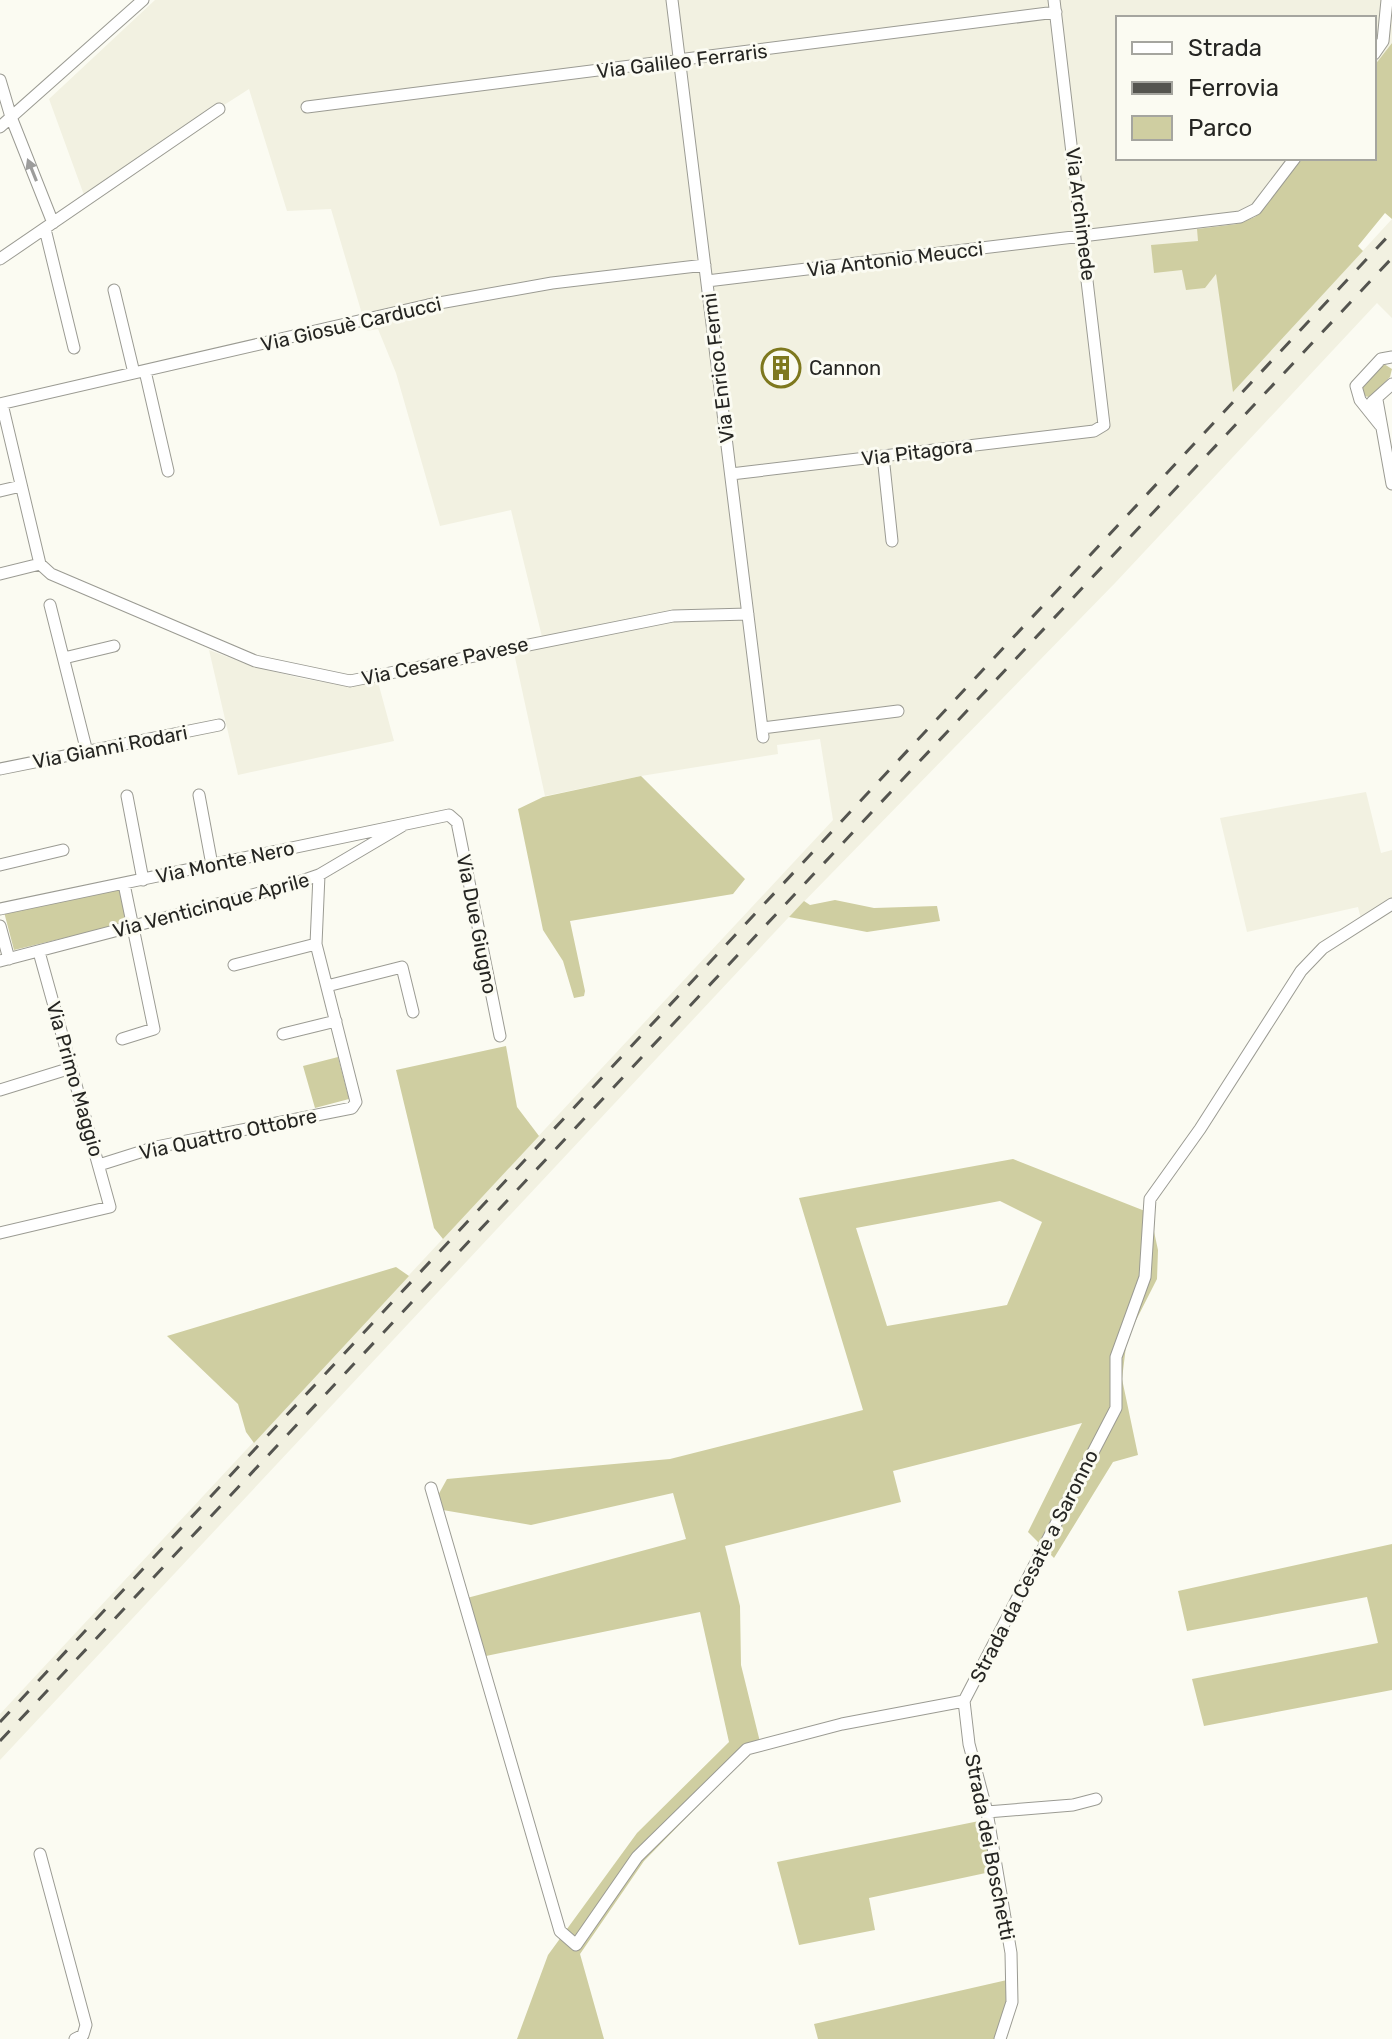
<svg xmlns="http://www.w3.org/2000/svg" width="1392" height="2039" font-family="Rubik,sans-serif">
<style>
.built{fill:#f2f1e1}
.green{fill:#cfcea1;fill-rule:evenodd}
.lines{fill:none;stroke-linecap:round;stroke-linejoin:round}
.minor-casing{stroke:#9b9b93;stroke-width:13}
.minor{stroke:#fff;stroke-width:11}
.rail{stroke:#54544f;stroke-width:3;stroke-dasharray:14 14;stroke-linecap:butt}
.oneway{fill:#9d9d9c}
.labels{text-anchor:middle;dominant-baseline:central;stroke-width:6;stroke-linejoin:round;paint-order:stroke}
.street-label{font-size:20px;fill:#252522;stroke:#fbfbf2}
.poi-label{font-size:20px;fill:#252522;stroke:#fbfbf2;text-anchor:start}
</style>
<rect width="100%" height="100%" fill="#fbfbf2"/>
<path class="built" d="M155,0H1392V43L1374,66V18H1118V158H1303L1255,217L1237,224L1198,229V241L1182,270L1216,272L1234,391L1392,219V318L1377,303L1116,582L789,917L0,1760V1714L833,820L820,739L777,745L778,754L641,776L545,796L514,653L544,645L511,510L440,526L396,373L378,329L367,331L331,209L287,211L249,89L84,195L49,99Z
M209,650L252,666L304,679L351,686L378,682L394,741L238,775Z
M1366,792L1381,853L1392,850V909L1362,923L1358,907L1247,932L1220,818Z"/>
<path class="green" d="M1392,43V219L1385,213L1358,246L1363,251L1233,392L1216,274L1205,288L1186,290L1182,270L1154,273L1151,245L1198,241L1197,229L1237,224L1255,217L1303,158H1374V66Z
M1384,364L1392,369L1390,377L1370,397L1362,396L1361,385Z
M641,776L745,879L733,894L570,921L585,991L584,996L574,998L563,961L543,930L518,809L543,797Z
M119,887L126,923L14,950L4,912Z
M835,900L874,908L937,906L940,921L867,932L789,917L804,901L810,905Z
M506,1046L517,1107L539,1136L443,1239L434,1228L396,1070Z
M338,1057L349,1099L315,1108L303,1066Z
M1013,1159L1150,1213L1158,1250L1157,1279L1127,1338L1122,1379L1138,1455L1113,1462L1054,1558L1028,1532L1082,1423L893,1471L901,1502L725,1546L740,1606L741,1665L760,1742L644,1861L580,1954L604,2039H517L548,1955L637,1833L729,1742L700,1612L486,1656L467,1598L686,1539L673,1493L531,1525L431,1508L447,1479L670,1459L863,1410L799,1198ZM1000,1201L1042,1222L1007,1305L887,1326L856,1228Z
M396,1267L409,1276L254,1443L246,1432L238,1404L167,1336Z
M1392,1544V1690L1204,1726L1192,1679L1378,1643L1367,1597L1187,1631L1178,1591Z
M984,1820L995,1871L869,1898L875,1930L799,1945L777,1862Z
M1007,1980V2001L994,2039H818L814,2024Z"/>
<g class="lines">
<g class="minor-casing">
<path id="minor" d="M672,0L763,737
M1374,54L1383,41L1387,0
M0,80L11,117L53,223
M307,107L1056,12
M0,127L143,0
M45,229L74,348
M0,259L219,109
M707,281L1240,217L1256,209L1295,158
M114,290L134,373
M145,371L168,471
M1377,400L1392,484
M1372,402L1392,384
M0,404L428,305L552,283L705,265
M2,404L40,564L51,574L255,661L350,681L673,616L748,614
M1380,425L1360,400L1356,386L1381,359L1392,357
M883,456L892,541
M731,474L1094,431L1104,425L1054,0
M0,491L21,486
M0,574L40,564
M50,605L87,752
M64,658L114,646
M762,728L898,711
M0,769L219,725
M199,795L212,865
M127,796L143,880
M0,865L63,850
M0,909L449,815L457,822L500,1036
M0,926L9,959
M0,961L290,885L319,875L402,826
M234,965L316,944
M327,986L402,967L413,1012
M283,1034L336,1021
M122,1039L154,1029L124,884
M0,1090L71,1068
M99,1165L156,1147L352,1108L356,1102L316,944L319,875
M0,1233L110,1207L39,952
M431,1488L560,1931L576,1945L637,1857L747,1749L842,1724L964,1701
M964,1701L1116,1408V1357L1145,1277L1150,1199L1200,1129L1301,971L1323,948L1392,904
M964,1701L969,1744L987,1812L1011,1953L1012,2002L1000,2039
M987,1812L1073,1805L1096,1799
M40,1854L86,2025L83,2035L75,2039"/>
</g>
<use href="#minor" class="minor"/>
<path class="rail" d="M0,1722L1392,232
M0,1741L1392,258"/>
</g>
<defs><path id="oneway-solid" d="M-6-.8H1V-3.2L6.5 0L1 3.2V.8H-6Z" transform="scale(2)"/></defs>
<use class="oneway" href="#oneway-solid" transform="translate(32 170) rotate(-112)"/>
<defs>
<g id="building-ring" transform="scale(2)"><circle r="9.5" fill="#fbfbf2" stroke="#7e781e" stroke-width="1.5"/><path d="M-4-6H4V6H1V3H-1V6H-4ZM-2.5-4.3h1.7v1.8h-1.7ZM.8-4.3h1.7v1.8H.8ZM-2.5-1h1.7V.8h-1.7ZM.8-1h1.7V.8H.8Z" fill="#7e781e"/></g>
</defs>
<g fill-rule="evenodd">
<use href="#building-ring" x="781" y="368"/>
</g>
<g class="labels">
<g class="street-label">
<text transform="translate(682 61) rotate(-7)">Via Galileo Ferraris</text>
<text transform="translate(1081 214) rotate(83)">Via Archimede</text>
<text transform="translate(895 259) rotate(-7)">Via Antonio Meucci</text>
<text transform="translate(351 324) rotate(-13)">Via Giosuè Carducci</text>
<text transform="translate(718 368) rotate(-97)">Via Enrico Fermi</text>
<text transform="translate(917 452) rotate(-7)">Via Pitagora</text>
<text transform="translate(445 661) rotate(-12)">Via Cesare Pavese</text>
<text transform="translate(110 747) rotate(-11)">Via Gianni Rodari</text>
<text transform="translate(225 862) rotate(-12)">Via Monte Nero</text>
<text transform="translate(211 905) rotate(-15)">Via Venticinque Aprile</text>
<text transform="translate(477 924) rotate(79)">Via Due Giugno</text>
<text transform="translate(75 1079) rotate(74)">Via Primo Maggio</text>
<text transform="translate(228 1134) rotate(-12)">Via Quattro Ottobre</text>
<text transform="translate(1034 1566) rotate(-63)">Strada da Cesate a Saronno</text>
<text transform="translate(990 1847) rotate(79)">Strada dei Boschetti</text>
</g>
<g class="poi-label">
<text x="809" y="368">Cannon</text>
</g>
</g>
<rect x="1116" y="16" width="260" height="144" fill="#fbfbf2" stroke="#a5a59f" stroke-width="2"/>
<rect x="1132" y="42" width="40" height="12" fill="#ffffff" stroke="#a5a59f" stroke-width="2"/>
<text x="1188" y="56" font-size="24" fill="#252522">Strada</text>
<rect x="1132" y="82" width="40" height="12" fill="#54544f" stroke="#a5a59f" stroke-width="2"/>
<text x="1188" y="96" font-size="24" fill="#252522">Ferrovia</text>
<rect x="1132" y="116" width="40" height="24" fill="#cfcea1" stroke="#a5a59f" stroke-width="2"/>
<text x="1188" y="136" font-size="24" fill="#252522">Parco</text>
</svg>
